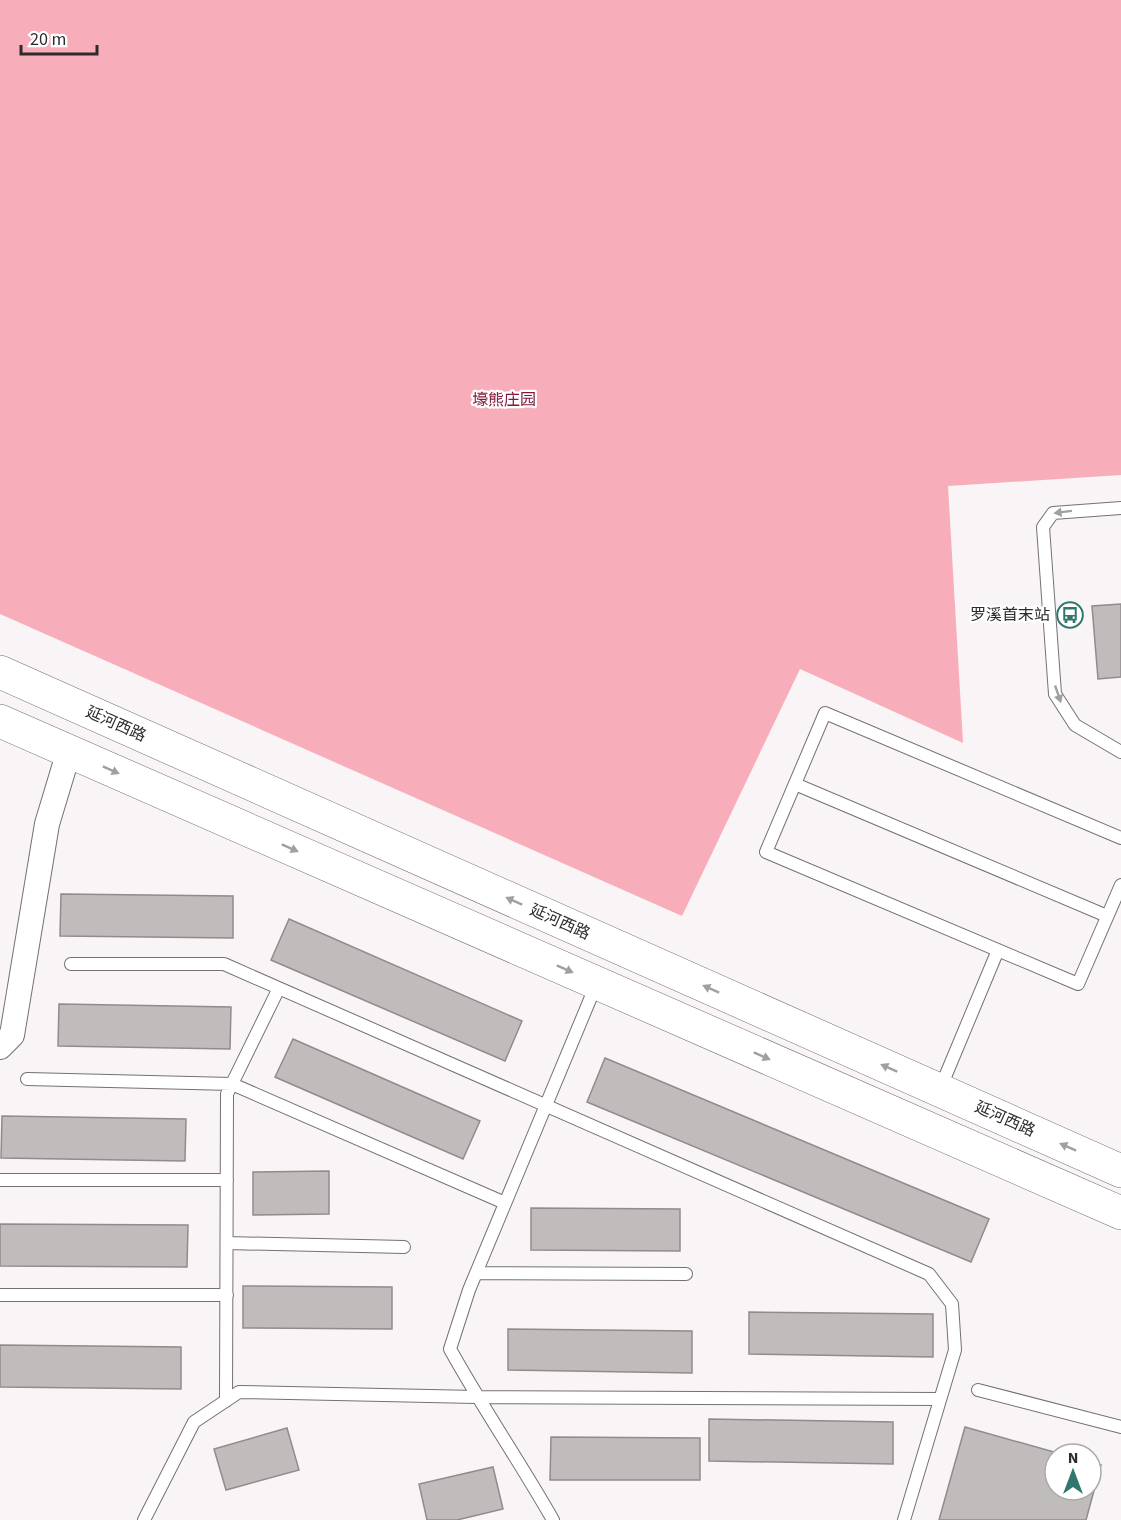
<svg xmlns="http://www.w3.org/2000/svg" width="1121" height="1520" font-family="'Source Sans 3','Noto Sans SC',sans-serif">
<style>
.green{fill:#f8aeba}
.building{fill:#c1bcbc;stroke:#908b8c;stroke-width:1.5}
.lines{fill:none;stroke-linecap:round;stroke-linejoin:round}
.lane-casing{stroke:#757071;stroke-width:14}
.street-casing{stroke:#757071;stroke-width:26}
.secondary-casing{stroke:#757071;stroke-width:34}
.lane{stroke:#fff;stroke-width:12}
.street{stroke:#fff;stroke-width:24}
.secondary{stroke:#fff;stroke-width:33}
.oneway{fill:#a0a0a0}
.labels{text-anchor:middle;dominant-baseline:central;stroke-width:4.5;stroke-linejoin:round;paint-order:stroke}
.park-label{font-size:16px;fill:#801b39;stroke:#fff}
.poi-label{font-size:16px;fill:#2d2b2b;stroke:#fff;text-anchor:end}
.street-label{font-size:16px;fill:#2d2b2b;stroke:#fff}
</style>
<rect width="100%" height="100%" fill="#f9f4f5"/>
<path class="green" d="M0,0H1121V475L948,486L963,743L800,669L682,916L0,614Z"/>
<path class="building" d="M1121,604V677L1098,679L1092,606Z
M61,894L233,896V938L60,936Z
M289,919L522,1021L505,1061L271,960Z
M59,1004L231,1007L230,1049L58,1046Z
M293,1039L480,1121L463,1159L275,1077Z
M605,1058L989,1219L971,1262L587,1102Z
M2,1116L186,1119L185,1161L1,1158Z
M329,1171V1214L253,1215V1172Z
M531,1208L680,1209V1251L531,1250Z
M0,1224L188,1225L187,1267L0,1266Z
M243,1286L392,1287V1329L243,1328Z
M749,1312L933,1314V1357L749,1354Z
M508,1329L692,1331V1373L508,1370Z
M0,1345L181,1347V1389L0,1387Z
M709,1419L893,1422V1464L709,1461Z
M965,1427L1061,1454H1055V1490H1091V1462L1101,1465L1086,1520H939Z
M287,1428L299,1470L226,1490L214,1449Z
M551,1437L700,1438V1480H550Z
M493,1467L503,1509L457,1520H427L419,1484Z"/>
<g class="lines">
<g class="lane-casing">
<path id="lane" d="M1121,508L1053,513L1043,527L1055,694L1075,725L1121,752
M795,784L1107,916
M1121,838L825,713L766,852L1078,984L1121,885
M71,964H224L929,1274L952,1304L955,1350L904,1520
M27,1079L232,1084L505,1203
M940,1089L998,950
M0,1180H227
M227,1243L404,1247
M476,1273L686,1274
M0,1295H227
M978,1390L1121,1427
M226,1401L227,1094L278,990
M144,1520L194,1422L239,1392L476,1397L940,1399
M553,1520C520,1462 482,1407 450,1349L469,1290L596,985"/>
</g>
<g class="street-casing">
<path id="street" d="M0,1047L12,1035L47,824L69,751"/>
</g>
<g class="secondary-casing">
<path id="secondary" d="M0,672L1121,1171
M0,721L1121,1213"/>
</g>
<use href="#lane" class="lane"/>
<use href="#street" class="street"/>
<use href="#secondary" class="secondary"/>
</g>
<defs><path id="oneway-solid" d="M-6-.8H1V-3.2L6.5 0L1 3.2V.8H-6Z" transform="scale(1.5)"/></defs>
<g class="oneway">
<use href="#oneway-solid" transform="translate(1063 512) rotate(173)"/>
<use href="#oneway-solid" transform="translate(1058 694) rotate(71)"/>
<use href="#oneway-solid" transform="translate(111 770) rotate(24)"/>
<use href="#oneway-solid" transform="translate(290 848) rotate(24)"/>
<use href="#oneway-solid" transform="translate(514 901) rotate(-156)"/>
<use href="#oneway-solid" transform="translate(565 969) rotate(24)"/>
<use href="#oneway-solid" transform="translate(711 989) rotate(-156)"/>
<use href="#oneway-solid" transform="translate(762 1056) rotate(24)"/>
<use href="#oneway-solid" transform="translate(889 1068) rotate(-156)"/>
<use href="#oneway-solid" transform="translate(1068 1147) rotate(-156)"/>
</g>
<defs>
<g id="bus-ring" transform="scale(1.35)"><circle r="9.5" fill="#fff" stroke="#31776d" stroke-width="1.5"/><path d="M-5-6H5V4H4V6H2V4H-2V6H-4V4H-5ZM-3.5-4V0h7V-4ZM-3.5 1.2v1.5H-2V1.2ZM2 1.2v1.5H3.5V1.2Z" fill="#31776d"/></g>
</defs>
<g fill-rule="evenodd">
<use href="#bus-ring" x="1070" y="615"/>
</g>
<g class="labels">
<g class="park-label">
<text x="504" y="400">壕熊庄园</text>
</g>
<g class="poi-label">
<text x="1050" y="615">罗溪首末站</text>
</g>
<g class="street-label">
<text transform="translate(116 724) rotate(24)">延河西路</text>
<text transform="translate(560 922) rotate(24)">延河西路</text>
<text transform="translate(1005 1119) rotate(24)">延河西路</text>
</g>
</g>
<g transform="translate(1073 1472)"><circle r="28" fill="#ffffff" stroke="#abaaaa" stroke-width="1.5"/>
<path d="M0-4.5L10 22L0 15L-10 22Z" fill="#31776d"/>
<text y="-9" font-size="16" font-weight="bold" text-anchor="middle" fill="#2d2b2b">N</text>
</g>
<path d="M21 45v9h76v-9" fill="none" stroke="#2d2b2b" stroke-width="3"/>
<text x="30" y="45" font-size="18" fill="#2d2b2b" stroke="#ffffff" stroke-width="4.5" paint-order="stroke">20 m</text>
</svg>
